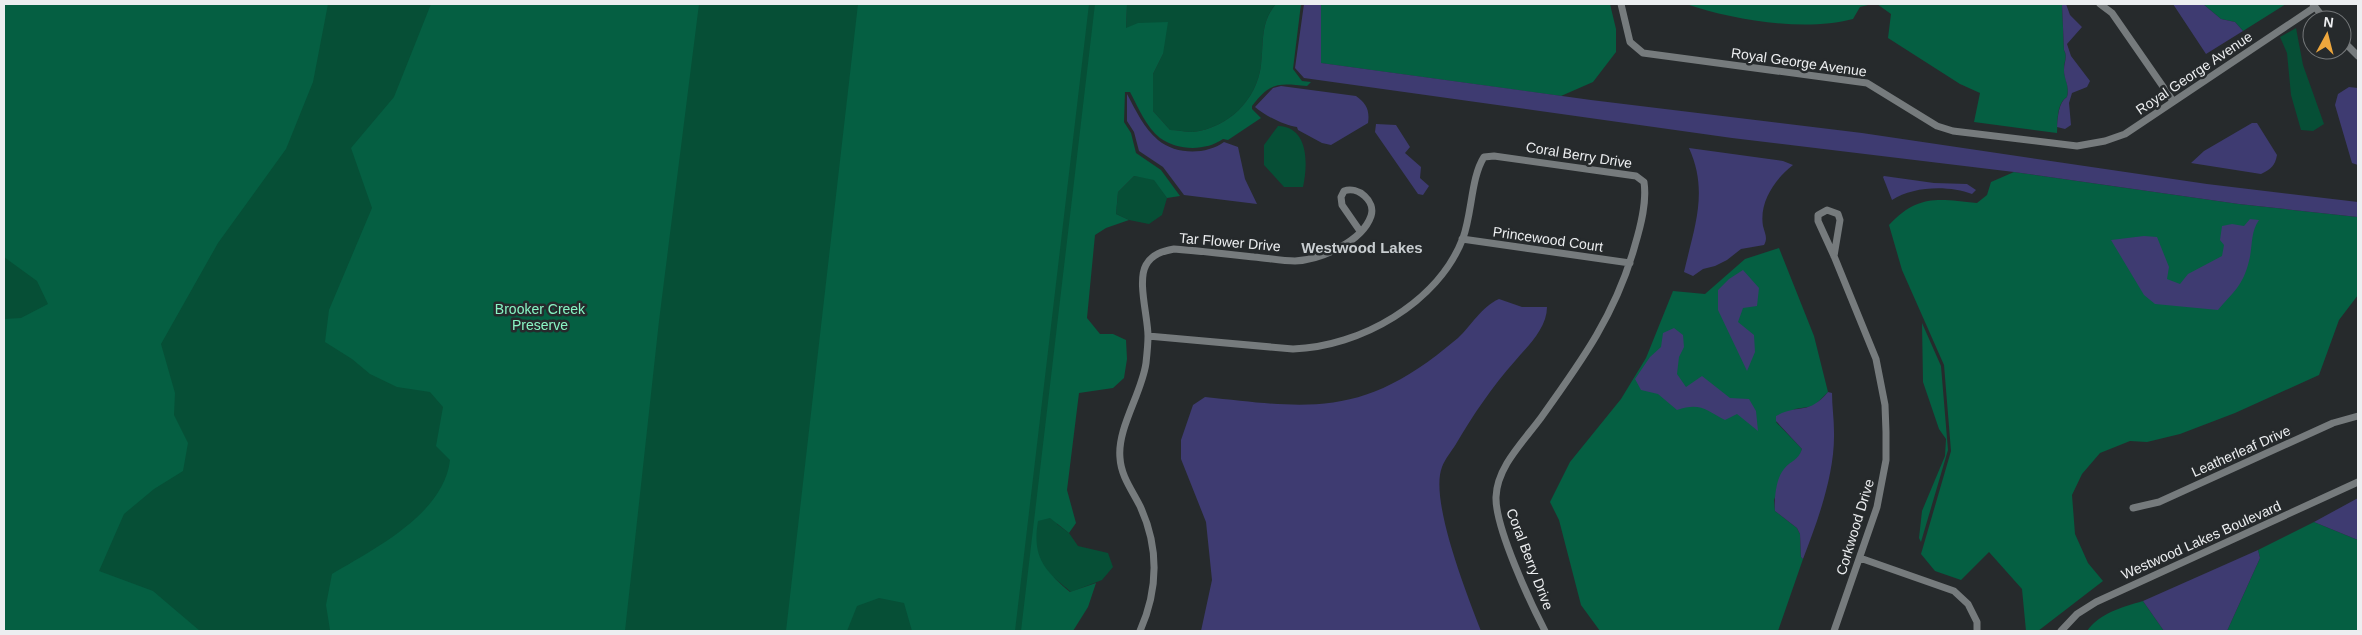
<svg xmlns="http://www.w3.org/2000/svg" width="2362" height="635" font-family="Arial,sans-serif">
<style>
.green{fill:#064f36}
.forest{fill:#055f42}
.water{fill:#3e3b71}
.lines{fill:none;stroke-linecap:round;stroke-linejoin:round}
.street{stroke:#767b7d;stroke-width:7}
.labels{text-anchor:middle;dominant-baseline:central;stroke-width:5;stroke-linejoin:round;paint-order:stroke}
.street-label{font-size:14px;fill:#eceef0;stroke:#262a2c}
.park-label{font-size:14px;fill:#89f4c4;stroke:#262a2c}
.neighbourhood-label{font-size:15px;font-weight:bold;fill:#c8cdd0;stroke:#262a2c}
</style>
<rect width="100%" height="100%" fill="#262a2c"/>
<path class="green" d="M4,4H1106L1057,524L1069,533L1078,546L1108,553L1113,567L1102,580L1071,592L1053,577L1047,631H4Z
M1127,4H1276C1260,23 1264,42 1261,65C1257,100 1228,128 1193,132C1185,132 1177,130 1170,130L1153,111V74L1163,54L1126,28Z
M2296,28L2303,65L2324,124L2313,131L2301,130L2291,95L2287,53L2280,37Z
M1278,126C1309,127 1308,164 1303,187H1284L1264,165V145Z
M1134,176L1154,179L1167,198L1162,215L1149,224L1129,220L1116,214L1118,192Z"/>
<path class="forest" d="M4,4H328L313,82L286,149L218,243L161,344L175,393L174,415L188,443L183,471L154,489L124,514L99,571L153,591L200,631H4V319L21,318L48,304L37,281L4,257Z
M431,4H699L659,321L625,631L330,630L326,605L332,574C374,549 444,514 450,460L436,446L443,407L430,392L397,387L370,374L352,359L325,342L329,310L372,208L351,148L394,97Z
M858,4H1089L1015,631H912L904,603L879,598L857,606L847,631H786Z
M1095,4H1127L1126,28L1138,23L1168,22L1163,54L1153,74V111L1170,130C1177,130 1185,132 1193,132C1228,128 1257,100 1261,65C1264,42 1260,23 1276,4H1301L1293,69L1302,81L1311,82L1307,86C1278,83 1270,82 1252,106V109L1261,118L1228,140L1223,139C1206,151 1178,151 1160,138C1146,127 1138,107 1130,92H1125L1124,122L1131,133L1136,153L1161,170L1180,196L1167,198L1154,180L1134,176L1118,192L1116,214L1129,220L1106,228L1095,235L1087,318L1100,334H1113L1126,340L1127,359L1124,378L1113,388L1079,393L1067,490L1076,523L1069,533L1050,518L1038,521C1032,557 1044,570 1070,592L1096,583L1088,607L1073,631H1021Z
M1321,4H1610L1616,29V52L1593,82L1561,96L1320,63Z
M1686,4H1872L1860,7L1853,19C1804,32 1733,20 1686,4Z
M1877,4H2062L2064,50C2068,57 2064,61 2064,69C2064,80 2070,84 2067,97C2056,104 2058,122 2057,133L1974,122L1980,93L1960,84L1888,38L1891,14Z
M2203,4H2286L2243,31L2235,22L2221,19Z
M2014,172L2239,204L2358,217V295L2339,320L2319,375L2235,413L2180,434L2147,442L2130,441L2100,453L2082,474L2072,495L2075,534L2088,563L2103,581L2038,631H2026L2022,589L1989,552L1961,580L1935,571L1921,554L1951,451L1944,365L1902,270L1889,225C1918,194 1938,199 1977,203L1987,195L1991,182Z
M1779,248L1814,336L1828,392L1814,406L1795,409L1776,422L1802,449L1799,458L1788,465L1774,500L1775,511L1797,528L1800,534L1801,557L1803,559L1778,631H1600L1581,605L1559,520L1550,502L1570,462L1621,399L1646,358L1673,291L1705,294L1745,259Z
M1922,323L1941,366L1948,450L1921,542L1919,538L1922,511L1945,456L1946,439L1939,429L1923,382Z
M2314,522L2358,540V631H2227L2260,558L2258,550Z
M2143,601L2164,631H2087C2100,613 2122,607 2143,601Z"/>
<path class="water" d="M1304,4H1321V63L1591,100L1862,133L2207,184L2358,202V217L2239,204L2014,172L1732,138L1304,78L1295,68Z
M2062,4H2066L2070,15L2082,27L2067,44L2071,56L2090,81L2087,87L2072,93L2069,103L2071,125L2065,129L2057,127C2058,117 2058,103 2067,97C2070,86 2064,80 2064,70C2064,62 2068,57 2064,50Z
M2173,4H2203L2221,19L2235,22L2243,31L2206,54Z
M1281,86L1356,96C1366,103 1370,110 1368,123L1331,145L1322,143L1298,130L1297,127C1285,126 1264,115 1255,107L1273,88Z
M2349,87L2358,88V165L2352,163L2335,105L2338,94Z
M1127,94C1136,111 1144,128 1158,140C1176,155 1206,155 1224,142L1238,147L1245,179L1257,204L1184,195L1163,167L1139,151L1134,132L1127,121Z
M2252,123H2257L2277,155C2275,166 2271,169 2261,174L2191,163L2204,151Z
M1376,124L1396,125L1410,147L1405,153L1421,167L1420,178L1429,186L1423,195L1418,194L1375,132Z
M1689,148L1783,161L1793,165C1775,179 1759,202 1763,226C1765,234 1768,238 1764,245L1741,249L1727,260L1715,266L1703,269L1693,276L1684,272C1694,228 1709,192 1689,148Z
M1884,176L1934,183L1967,184L1976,190L1972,194C1949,185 1913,186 1892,200L1883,177Z
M2250,219L2259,220C2250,233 2253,246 2249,261C2243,286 2233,292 2218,310L2155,304L2144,295L2111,240L2144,236L2157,237L2169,267L2167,279L2180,284L2188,274L2222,256L2224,245L2220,240L2222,226L2232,224L2244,226Z
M1743,270L1759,288L1757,306L1743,308L1738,322L1754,335L1755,352L1747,371L1718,310V290L1729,279Z
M1499,299L1522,307H1547C1547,328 1528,346 1515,361C1492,387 1473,415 1456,444C1451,452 1445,459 1442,467C1429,500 1468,597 1481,631H1201L1212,580L1206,522L1181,459V440L1193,405L1205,397C1300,407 1355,418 1437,355C1444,349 1451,344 1458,338C1472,325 1481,307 1499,299Z
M1674,328L1683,335L1684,347L1679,357L1677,374L1686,387L1702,376L1730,398L1749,399L1756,411L1758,431L1737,414L1725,420C1706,410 1700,402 1677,410L1658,394L1641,390L1635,379L1650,357L1661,347L1663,333Z
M1828,392L1832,393C1832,406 1834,419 1834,432C1835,474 1818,520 1803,559L1801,557L1800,534L1797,528L1775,511C1774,499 1776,478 1784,469C1791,460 1798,461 1802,449L1776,421V416C1799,403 1808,416 1828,392Z
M2358,498V540L2314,522Z
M2258,550L2260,558L2227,631H2164L2143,601Z"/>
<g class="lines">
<path class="street" d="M1621,4L1630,42L1643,53L1867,83L1937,126L1953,131L2077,146L2105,141L2125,134L2315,7
M2100,4L2112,13L2173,101
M2313,4L2325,20
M2342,40L2358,56
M1462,239L1630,263
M1148,336L1293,349C1360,347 1438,303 1463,238C1472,214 1471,177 1484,157L1494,156L1636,176L1644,182C1647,202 1641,225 1635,245C1616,314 1581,362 1540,419C1523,442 1497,467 1496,497C1495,527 1530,602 1545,631
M2133,508L2159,502L2333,423L2358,416
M1860,558L1954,591L1968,604L1977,622V631
M1140,631C1158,590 1159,547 1140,506C1132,490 1121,476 1120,458C1117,428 1142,393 1146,363C1147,354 1148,345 1148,336C1148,317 1137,281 1146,265C1152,254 1163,251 1174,249C1201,251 1227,254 1254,257C1267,258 1282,261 1295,261C1320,260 1362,242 1371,216C1376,201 1358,186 1344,191L1341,197L1342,205L1360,231
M1834,631L1877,507L1886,460V432L1885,405L1876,359L1834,256L1818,221V215L1827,210L1838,214L1840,220L1834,256
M2061,631L2077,614L2096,602L2358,482"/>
</g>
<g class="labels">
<g class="street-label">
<text transform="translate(1799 62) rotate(8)">Royal George Avenue</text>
<text transform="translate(2194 73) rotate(-34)">Royal George Avenue</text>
<text transform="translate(1579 155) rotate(9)">Coral Berry Drive</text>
<text transform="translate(1548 239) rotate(8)">Princewood Court</text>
<text transform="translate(1230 242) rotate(5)">Tar Flower Drive</text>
<text transform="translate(2241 451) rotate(-24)">Leatherleaf Drive</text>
<text transform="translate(1855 527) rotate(-73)">Corkwood Drive</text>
<text transform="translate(2201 540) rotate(-24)">Westwood Lakes Boulevard</text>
<text transform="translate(1530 559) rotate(69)">Coral Berry Drive</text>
</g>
<g class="park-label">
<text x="540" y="309">Brooker Creek<tspan x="540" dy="16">Preserve</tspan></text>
</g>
<g class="neighbourhood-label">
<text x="1362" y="247">Westwood Lakes</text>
</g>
</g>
<rect width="2362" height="635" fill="none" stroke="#eceef0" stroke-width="10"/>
<g transform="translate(2327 35) rotate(7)"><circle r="24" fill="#262a2c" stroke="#75787a"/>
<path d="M0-4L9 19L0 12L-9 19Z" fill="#eea73d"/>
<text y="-8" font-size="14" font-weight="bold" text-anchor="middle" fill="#eceef0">N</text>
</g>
</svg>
